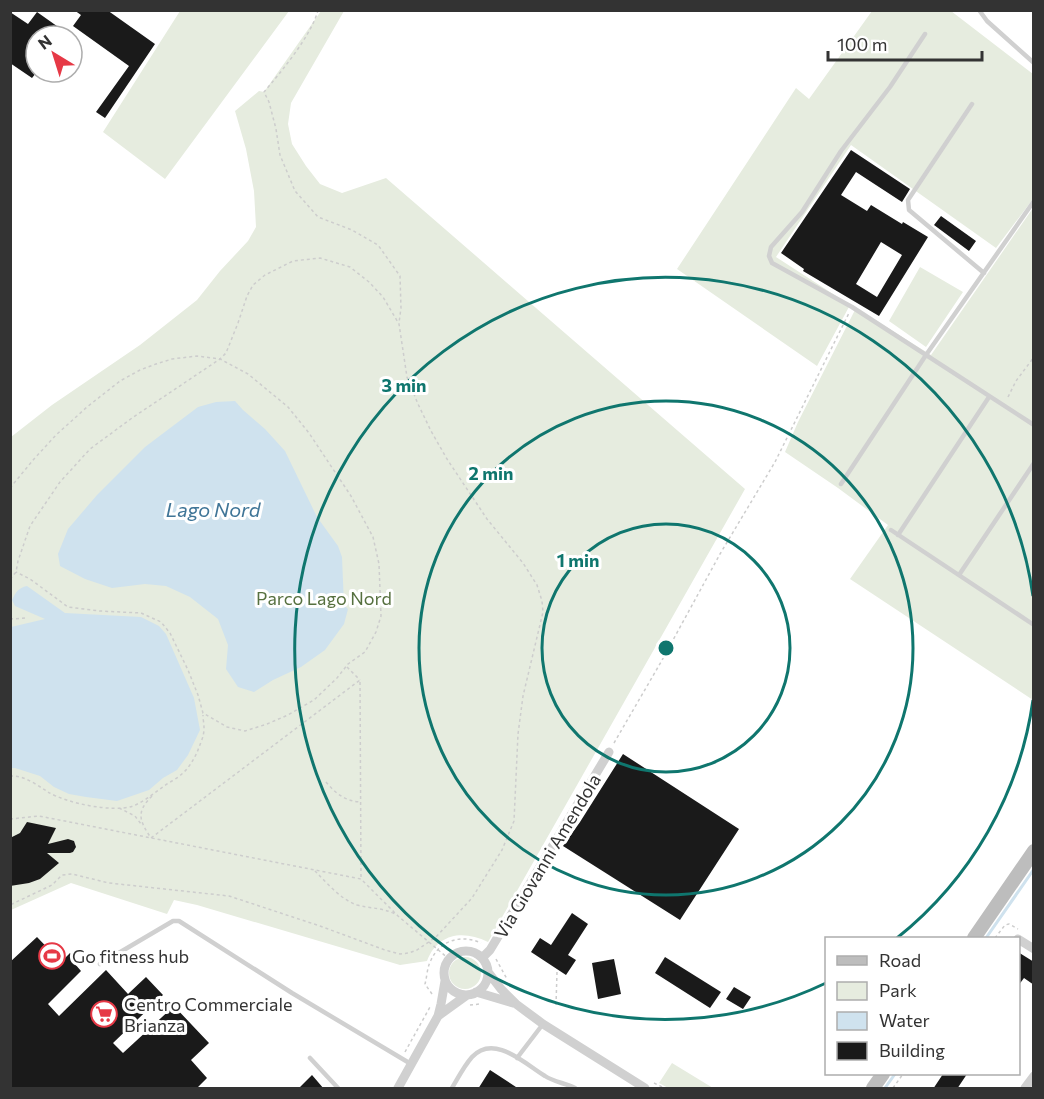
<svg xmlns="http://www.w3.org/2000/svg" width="1044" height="1099" font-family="Commissioner,sans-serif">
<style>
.green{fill:#e6ecdf}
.water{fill:#cfe2ee}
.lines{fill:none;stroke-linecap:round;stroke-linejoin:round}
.stream{stroke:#cfe2ee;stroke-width:3}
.building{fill:#1a1a1a;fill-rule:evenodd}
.path{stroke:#cdcdcd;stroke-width:1.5;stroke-dasharray:3 3;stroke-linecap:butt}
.service{stroke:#d0d0d0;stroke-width:4.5}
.minor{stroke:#d0d0d0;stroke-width:9}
.secondary{stroke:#bdbdbd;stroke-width:14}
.ring{fill:none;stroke:#0f766e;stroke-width:3}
.labels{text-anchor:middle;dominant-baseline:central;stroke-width:6;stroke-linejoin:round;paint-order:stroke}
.park-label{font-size:18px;fill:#56703f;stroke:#fff}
.street-label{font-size:18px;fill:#333;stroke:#fff}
.poi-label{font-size:18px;fill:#333;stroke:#fff;text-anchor:start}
.water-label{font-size:20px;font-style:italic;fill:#3f7597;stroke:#fff}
.centre{fill:#0f766e;stroke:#fff;stroke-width:3}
.ring-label{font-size:18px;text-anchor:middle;font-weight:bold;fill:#0f766e;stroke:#fff;stroke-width:6;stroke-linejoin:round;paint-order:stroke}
</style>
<rect width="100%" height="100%" fill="#fff"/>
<path class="green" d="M180,11H289L165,179L103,132Z
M321,11H344L291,103L288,124L292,144L306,166L320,184L342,193L386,178L745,489L488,942C463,930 438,933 427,961L400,965L197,905L174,900L167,914L71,883L11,910V437L52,405L140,345L197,300L220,271L248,241L256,227L254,191L246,149L235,111L259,91L264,92Z
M872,11H951L1033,74V199L996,248L851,145L776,257L850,305L817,366L677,269L796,88L809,99Z
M1033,208V700L850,579L888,525L838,488L785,452L798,422L856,308L931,355Z
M920,267L963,292L926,347L889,321Z
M449 973a16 16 0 1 1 32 0a16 16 0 1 1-32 0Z
M672,1063L713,1088H668L659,1083Z"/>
<path class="water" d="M235,401L243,410L265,429L285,451L317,517L338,546L342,557L344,605L348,609L344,624L325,650L301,667L273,680L254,692L238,687L226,669L228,645L218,619L190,597L166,586L145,584L112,588L85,579L60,566L58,554L68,529L97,495L145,447L198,407L216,402Z
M27,586L65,613L141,617L159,626L166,634L194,698L200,730L188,755L177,770L163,778L149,790L117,801L86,797L69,794L54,787L40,776L15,768H11V627L45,619L15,606L12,600C16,592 18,588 27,586Z"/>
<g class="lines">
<path class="stream" d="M986,938L1034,869
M885,1088L895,1074"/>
</g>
<path class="building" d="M74,10H107L155,44L105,118L96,112L129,66L73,26L81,15Z
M10,12L28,24L37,12L71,36H36V73L32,78L10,63Z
M851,150L910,189L902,202L856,172L841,195L867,211L871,205L902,224L903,222L928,237L879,316L803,271L804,269L781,253ZM881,242L902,255L877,297L856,284Z
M941,216L976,241L969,251L934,225Z
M623,754L739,829L680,920L563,846L580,822Z
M27,822L56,828L48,844L68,839L74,841L76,847L73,852L70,853H47L59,863L40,879L29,883L10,886V838L20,833Z
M572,913L588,924L568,955L576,960L566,975L531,952L540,938L551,945Z
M37,937L61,962L70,953L78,961L75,964L81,971L48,1004L59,1016L106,970L128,994L146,977L163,995L113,1043L123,1053L174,1006L209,1043L191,1060L207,1078L196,1089H10V962Z
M1018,952L1034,962V985L1024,978L1018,986Z
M665,957L721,992L710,1008L655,973Z
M614,959L621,994L598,999L592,963Z
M734,987L751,997L743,1009L726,999Z
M490,1070L519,1089H478Z
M943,1074H967L957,1089H933Z
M312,1075L324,1089H298Z"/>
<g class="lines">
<path class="path" d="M318,10C312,35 281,72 264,92L269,102L276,129L280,155L295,191L318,217L352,230L378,245L400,276L401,308L399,323
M1008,397L1016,381L1034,357
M10,488L34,459L56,435L87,407L120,381L140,370L156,364L172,359L197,356L220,359L248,374L288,407L309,433L351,496L373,537L379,564L381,616L376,632L365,652L348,664L337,678L314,700L288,715L267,724L245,731L227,727L203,713L198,695L188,670L170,633L161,622L141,613L100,611L68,607L30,579L16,572
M10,579L16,572L18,561L30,526L60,482L90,449L132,418L220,359L226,353L238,323L247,296L253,285L265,275L293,261L320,258L350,267L369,282L383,297L399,324L407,377L418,404L431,431L447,459L487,519L523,563L537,585L542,601L543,612L523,696L518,734L514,821L502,850L472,898L436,937L417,950L409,953L400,954L385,950L320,926L229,896L109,883L72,874L62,875L52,885L10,905
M10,619L27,618
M347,667L360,680
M614,743L661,662L720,554L775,462L849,313
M10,776C24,775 37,785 48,792C66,803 113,813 133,806C148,800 158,789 172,781C188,772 195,759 201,742C203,737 204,733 204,728C204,724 203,719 203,715
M326,782C335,793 345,801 360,802
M152,796C136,812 139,820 151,838L360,680L361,879
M119,808L135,816L141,824
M10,819L39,816L361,879L398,916L449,959
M315,871C327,883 340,899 357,905C371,909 381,907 395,914
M995,938L1005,925L1009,924L1018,929
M496,959L507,979
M432,994L425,984C427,977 427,967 431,960C440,940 462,934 481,943
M470,1005L480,1004
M556,1005L557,972
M405,1052L430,1007
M654,1083L664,1088
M893,1088L903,1074"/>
<path class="service" d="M979,10L987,21L1034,63
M925,34L890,87L841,151L802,212L771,247L769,256L772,263L852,307L1034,425
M972,104L908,200L909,210L984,273
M841,484L926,355L1034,201
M891,530L1034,625
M898,535L989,397
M959,575L1034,463
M100,964L173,921H179L292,993L411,1064
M310,1058L338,1088
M517,1058L543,1024
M452,1088C458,1078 464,1066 472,1057C494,1033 525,1064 545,1076C554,1082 565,1083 575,1088"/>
<path class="minor" d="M1018,939L1034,949
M444 973a22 22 0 1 1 44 0a22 22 0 1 1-44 0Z
M482,958L490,950L609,752
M488,972L501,989L516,1004L543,1024L645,1088
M476,992L513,1003
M438,1016L467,995
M398,1088L438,1016L441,1004L445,981
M1025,1088L1034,1076"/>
<path class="secondary" d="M974,938L1034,851
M873,1088L883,1074"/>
</g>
<g class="ring">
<circle cx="666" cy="648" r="124"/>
<circle cx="666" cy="648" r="247"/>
<path d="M1033 700A371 371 0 0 1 897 938M826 983A371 371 0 1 1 1033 596"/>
</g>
<defs>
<g id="stadium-ring" transform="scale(1.35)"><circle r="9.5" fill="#fff" stroke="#e63946" stroke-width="1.5"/><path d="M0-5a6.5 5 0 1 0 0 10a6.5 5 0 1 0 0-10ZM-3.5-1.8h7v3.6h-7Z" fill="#e63946"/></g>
<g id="supermarket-ring" transform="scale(1.35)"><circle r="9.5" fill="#fff" stroke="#e63946" stroke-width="1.5"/><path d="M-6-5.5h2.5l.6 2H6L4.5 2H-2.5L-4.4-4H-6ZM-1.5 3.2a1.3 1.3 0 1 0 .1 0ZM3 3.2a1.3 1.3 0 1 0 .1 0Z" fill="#e63946"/></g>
</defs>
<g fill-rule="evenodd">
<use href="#stadium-ring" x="52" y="956"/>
<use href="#supermarket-ring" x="104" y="1014"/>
</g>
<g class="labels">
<g class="park-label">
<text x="324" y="598">Parco Lago Nord</text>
</g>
<g class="street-label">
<text transform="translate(547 856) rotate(-59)">Via Giovanni Amendola</text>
</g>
<g class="poi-label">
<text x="72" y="956">Go fitness hub</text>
<text x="124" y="1004">Centro Commerciale<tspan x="124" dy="21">Brianza</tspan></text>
</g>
<g class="water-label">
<text x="213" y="509">Lago Nord</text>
</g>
</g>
<circle cx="666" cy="648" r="9" class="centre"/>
<g class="ring-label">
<text x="404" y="392">3 min</text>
<text x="491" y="480">2 min</text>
<text x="578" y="567">1 min</text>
</g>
<rect width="1044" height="1099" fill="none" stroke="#333333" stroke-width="24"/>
<rect x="825" y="937" width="195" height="138" fill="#ffffff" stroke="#adadad" stroke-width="1.5"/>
<rect x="837" y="956" width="30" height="9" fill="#bdbdbd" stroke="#adadad" stroke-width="1.5"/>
<text x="879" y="967" font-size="18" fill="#333333">Road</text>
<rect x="837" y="982" width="30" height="18" fill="#e6ecdf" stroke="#adadad" stroke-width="1.5"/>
<text x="879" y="997" font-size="18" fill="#333333">Park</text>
<rect x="837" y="1012" width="30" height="18" fill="#cfe2ee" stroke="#adadad" stroke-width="1.5"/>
<text x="879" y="1027" font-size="18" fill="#333333">Water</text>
<rect x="837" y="1042" width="30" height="18" fill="#1a1a1a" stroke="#adadad" stroke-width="1.5"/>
<text x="879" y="1057" font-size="18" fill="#333333">Building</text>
<g transform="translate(54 54) rotate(322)"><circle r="28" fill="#ffffff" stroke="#adadad" stroke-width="1.5"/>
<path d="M0-4.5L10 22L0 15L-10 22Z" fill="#e63946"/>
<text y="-9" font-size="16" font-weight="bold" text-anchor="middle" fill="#333333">N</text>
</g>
<path d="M828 51v9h154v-9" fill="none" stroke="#333333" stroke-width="3"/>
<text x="837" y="51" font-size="18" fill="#333333" stroke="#ffffff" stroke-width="4.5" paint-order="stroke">100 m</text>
</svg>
